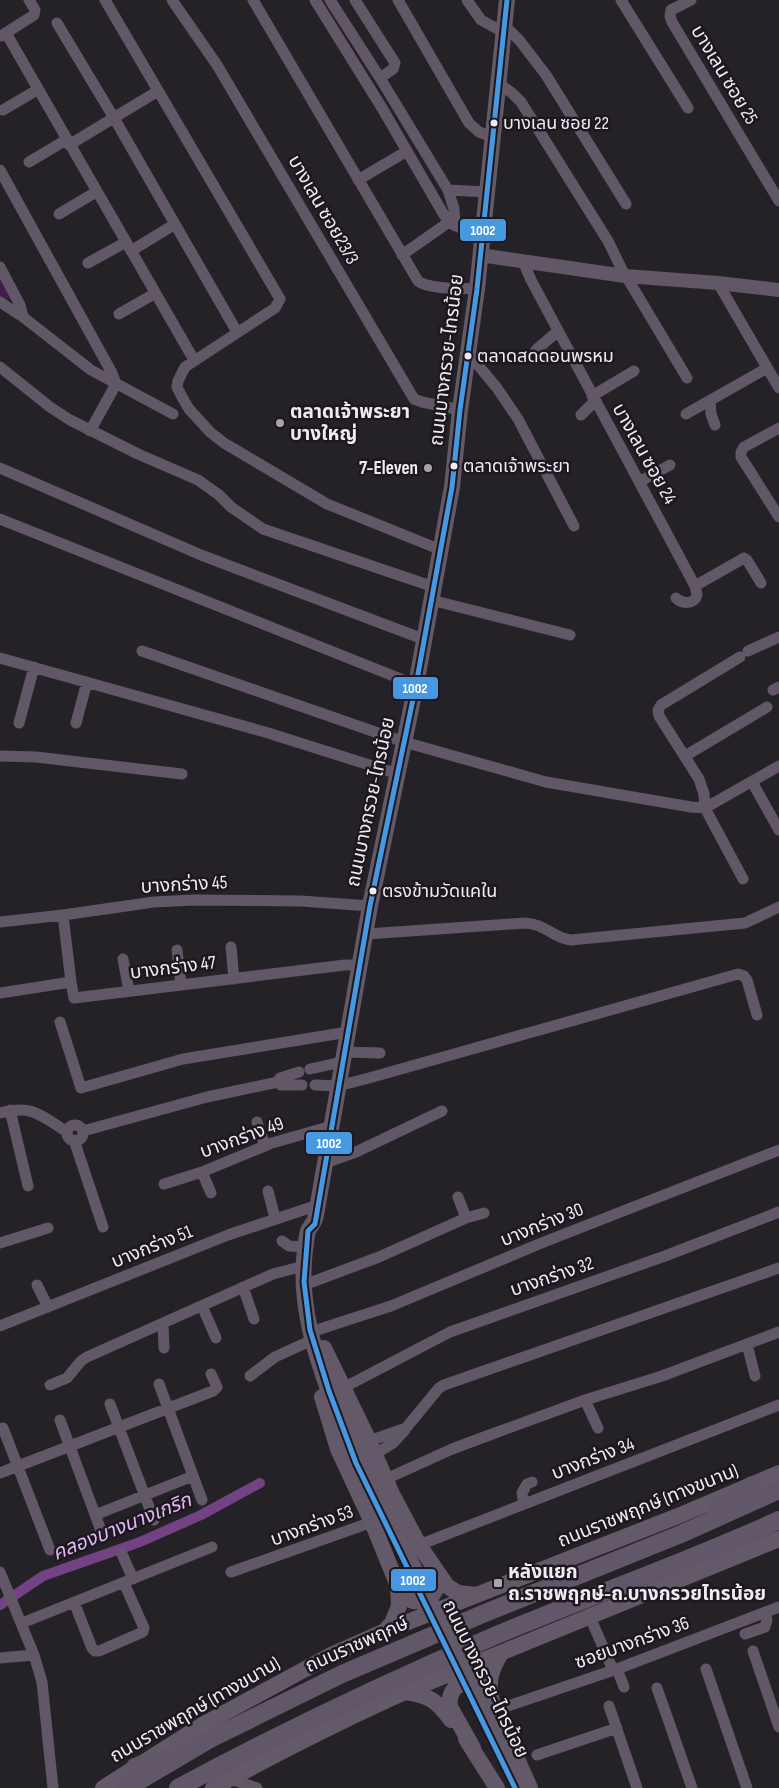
<svg xmlns="http://www.w3.org/2000/svg" width="779" height="1788" font-family="'Sofia Sans Condensed','Noto Sans Thai',sans-serif">
<style>
.green{fill:#421e4f}
.lines{fill:none;stroke-linecap:round;stroke-linejoin:round}
.canal{stroke:#724285;stroke-width:10}
.minor{stroke:#615766;stroke-width:11}
.tertiary{stroke:#615766;stroke-width:14}
.secondary{stroke:#645968;stroke-width:16}
.primary{stroke:#625768;stroke-width:18}
.secondary-bridge{stroke:#645968;stroke-width:16}
.bus-1-casing{stroke:#1d171f;stroke-width:9}
.bus-1{stroke:#4699e1;stroke-width:5}
.bus-dot{fill:#efebf1;stroke:#1d171f;stroke-width:2}
.poi-dot{fill:#a8a5aa;stroke:#1d171f;stroke-width:2}
.labels{text-anchor:middle;dominant-baseline:central;stroke-width:5;stroke-linejoin:round;paint-order:stroke}
.bus-label{font-size:18px;fill:#efebf1;stroke:#1d171f;text-anchor:start}
.street-label{font-size:19px;fill:#efebf1;stroke:#1d171f}
.poi-label{font-size:19px;font-weight:bold;fill:#efebf1;stroke:#1d171f;text-anchor:start}
.water-label{font-size:20px;font-style:italic;fill:#e2b8f4;stroke:#1d171f}
.line-badge{stroke:#1d171f;stroke-width:2}
.badge-label{font-size:14px;text-anchor:middle;font-weight:bold;fill:#fff}
</style>
<rect width="100%" height="100%" fill="#252227"/>
<path class="green" d="M0,279L11,299L3,300L0,297Z"/>
<g class="lines">
<path class="canal" d="M0,1605L43,1576L140,1542L201,1515L260,1483"/>
<path class="minor" d="M105,0L280,299L275,308L185,367L178,381L177,387L182,397L189,409L210,432L224,443L327,504L441,550
M172,0L217,65L414,399L422,402L460,410
M253,0L418,281C429,290 463,288 477,289
M315,0L382,108L444,215C454,228 467,231 482,235
M330,0L380,78L448,190L454,209L455,226
M355,0L395,63L393,69L380,78
M398,0L469,123L479,132L492,137
M467,0L481,20L503,32
M621,0L688,108
M691,0L671,10L670,16L672,22L779,201
M57,23L114,118L237,332
M504,25L520,41L546,75L626,204
M6,33L194,360
M1,36L34,15L35,10L29,0
M497,82L512,93L521,102L608,241L625,276
M3,110L37,90
M69,145L158,91
M29,162L66,140
M0,170L112,373L116,384L90,431
M358,180L407,151
M448,190L487,192
M59,214L96,192
M131,251L175,224
M402,255L449,222
M523,261L531,280L695,586L744,558L747,560L761,583
M88,263L126,242
M0,267L20,305L23,317
M626,276L687,378
M718,283L779,388
M0,302L23,317L91,370L173,414
M119,314L154,294
M536,350L558,331
M468,353L497,388L518,419L574,526
M0,367L50,407L70,420L138,454L198,480L219,495L231,507L263,529L434,587
M592,396L634,371
M710,401L711,414L715,425
M686,414L767,368
M581,415L595,401
M779,428L744,447L741,452V457L779,517
M0,468L201,555L423,639
M639,482L670,465
M0,519L416,685
M676,598C681,604 696,605 697,594C697,594 695,586 695,586
M431,600L570,635
M142,651L404,742L546,782L691,807L705,808L704,794L699,779L659,716L658,710L661,705L740,657
M748,651L779,637
M0,658L265,732L398,774
M773,690L779,687
M19,723L34,667
M76,723L87,682
M0,756L36,757L182,774
M685,756L767,707
M752,782L779,830
M743,879L705,808L779,766
M63,915L71,982L74,998L345,965H361
M0,922L63,915L154,902L194,900L301,901L370,906
M367,934L525,923C530,924 536,924 541,927C553,932 557,938 571,940L745,923L779,907
M231,947L234,979
M177,950L181,985
M123,959L129,991
M0,993L71,982
M60,1022L81,1088L183,1059L348,1032
M344,1052L380,1053
M310,1069L342,1062
M278,1082L281,1085H302
M315,1085L338,1086L369,1078L738,974L744,976L747,980L757,1015
M10,1110L28,1186
M0,1113C32,1104 42,1116 67,1132
M257,1122L265,1146
M67 1133a8 8 0 1 1 16 0a8 8 0 1 1-16 0Z
M83,1131L207,1097L278,1082L280,1078L299,1072
M74,1140L103,1227
M325,1163L356,1152L442,1111
M202,1172L211,1193
M164,1184L202,1172L272,1143L332,1126
M268,1191L275,1218
M458,1197L466,1218
M282,1241L289,1246L306,1247
M0,1243L48,1228
M312,1282L379,1257L466,1218L484,1213
M37,1285L48,1307
M243,1287L254,1319
M202,1306L216,1338
M163,1323L164,1348
M0,1326L228,1235L318,1205
M317,1330L391,1306L544,1242L779,1150
M747,1344L755,1376
M250,1376L275,1357L312,1340
M159,1384L202,1500
M50,1385L67,1378L81,1361L87,1357L273,1274L304,1266
M343,1388L450,1332L665,1256L779,1212
M585,1400L598,1428
M110,1404L154,1520
M60,1420L103,1536
M3,1428L50,1550
M369,1441L406,1428L439,1388L444,1385L779,1268
M375,1454L393,1443L405,1430
M0,1473L213,1391L217,1387L211,1374
M386,1479L452,1449L495,1433L585,1400L662,1376L779,1332
M524,1504L522,1493L527,1484L532,1482
M95,1515L193,1476
M419,1545L779,1405
M122,1554L133,1579
M0,1572L34,1655L42,1682L53,1788
M231,1572L372,1522
M74,1602L92,1648L95,1651H99L143,1632L144,1628L124,1583
M590,1617L613,1670
M22,1623L212,1547
M745,1634L765,1627L767,1620L765,1612
M753,1651L779,1727
M0,1658L34,1655
M617,1669L624,1687
M706,1669L747,1788
M657,1688L692,1788
M609,1706L637,1788
M496,1710L617,1669L779,1607
M537,1755L617,1728
M230,1779L257,1788"/>
<path class="tertiary" d="M480,255L625,276L718,283L779,290"/>
<path class="secondary" d="M324,1348L369,1441L392,1494L419,1545L447,1586L458,1593L477,1595
M322,1397L338,1449L372,1522L398,1586L399,1606L392,1623L385,1631
M335,1408C316,1358 298,1304 305,1250C306,1245 306,1237 308,1231C311,1224 315,1223 316,1215L370,906L416,685L452,487L460,410L477,289L507,0
M398,1586C401,1591 404,1596 408,1599C420,1605 435,1598 437,1585C437,1579 435,1574 433,1569
M405,1692C429,1695 437,1701 451,1720
M492,1702C487,1681 491,1670 501,1653
M466,1739L497,1788
M473,1748L450,1707C449,1700 450,1694 454,1689C458,1685 463,1683 468,1683C491,1685 502,1724 509,1741C516,1757 523,1772 530,1788
M103,1788L204,1724L331,1655L385,1631L678,1516L779,1473
M213,1788C276,1754 340,1721 405,1692L779,1539"/>
<path class="primary" d="M717,1510L752,1485
M135,1767L162,1757
M127,1788L210,1739L342,1674L485,1613L681,1534L779,1490
M178,1788C280,1733 385,1683 492,1637C587,1597 685,1563 779,1520"/>
<path class="secondary-bridge" d="M339,1406L361,1461L461,1663L520,1788"/>
<g class="bus-1-casing">
<path id="bus-1" d="M507,0L477,289L460,410L452,487L416,685L370,906L315,1224L308,1231L304,1282L310,1330L329,1391L356,1463L515,1788"/>
</g>
<use href="#bus-1" class="bus-1"/>
</g>
<g class="bus-dot">
<circle cx="494" cy="123" r="4.5"/>
<circle cx="468" cy="356" r="4.5"/>
<circle cx="454" cy="466" r="4.5"/>
<circle cx="373" cy="891" r="4.5"/>
</g>
<g class="poi-dot">
<circle cx="280" cy="423" r="5"/>
<circle cx="428" cy="468" r="5"/>
<rect x="493" y="1578" width="10" height="10" rx="2.5"/>
</g>
<g class="labels">
<g class="bus-label">
<text x="503" y="123">บางเลน ซอย 22</text>
<text x="477" y="356">ตลาดสดดอนพรหม</text>
<text x="463" y="466">ตลาดเจ้าพระยา</text>
<text x="382" y="891">ตรงข้ามวัดแคใน</text>
</g>
<g class="street-label">
<text transform="translate(724 75) rotate(59)">บางเลน ซอย 25</text>
<text transform="translate(323 210) rotate(60)">บางเลน ซอย23/3</text>
<text transform="translate(447 360) rotate(-83)">ถนนบางกรวย-ไทรน้อย</text>
<text transform="translate(644 454) rotate(61)">บางเลน ซอย 24</text>
<text transform="translate(371 802) rotate(-78)">ถนนบางกรวย-ไทรน้อย</text>
<text transform="translate(184 885) rotate(-3)">บางกร่าง 45</text>
<text transform="translate(173 968) rotate(-7)">บางกร่าง 47</text>
<text transform="translate(242 1138) rotate(-20)">บางกร่าง 49</text>
<text transform="translate(542 1225) rotate(-22)">บางกร่าง 30</text>
<text transform="translate(152 1247) rotate(-22)">บางกร่าง 51</text>
<text transform="translate(552 1277) rotate(-19)">บางกร่าง 32</text>
<text transform="translate(593 1459) rotate(-21)">บางกร่าง 34</text>
<text transform="translate(648 1506) rotate(-22)">ถนนราชพฤกษ์ (ทางขนาน)</text>
<text transform="translate(312 1526) rotate(-20)">บางกร่าง 53</text>
<text transform="translate(632 1643) rotate(-20)">ซอยบางกร่าง 36</text>
<text transform="translate(357 1645) rotate(-24)">ถนนราชพฤกษ์</text>
<text transform="translate(485 1679) rotate(64)">ถนนบางกรวย-ไทรน้อย</text>
<text transform="translate(195 1710) rotate(-30)">ถนนราชพฤกษ์ (ทางขนาน)</text>
</g>
<g class="poi-label">
<text x="290" y="412">ตลาดเจ้าพระยา<tspan x="290" dy="22">บางใหญ่</tspan></text>
<text x="418" y="468" text-anchor="end">7-Eleven</text>
<text x="508" y="1572">หลังแยก<tspan x="508" dy="22">ถ.ราชพฤกษ์-ถ.บางกรวยไทรน้อย</tspan></text>
</g>
<g class="water-label">
<text transform="translate(122 1527) rotate(-22)">คลองบางนางเกริก</text>
</g>
</g>
<g class="line-badge">
<rect x="459" y="218" width="48" height="24" rx="5" fill="#4699e1"/>
<rect x="392" y="676" width="47" height="24" rx="5" fill="#4699e1"/>
<rect x="305" y="1131" width="48" height="24" rx="5" fill="#4699e1"/>
<rect x="390" y="1568" width="47" height="24" rx="5" fill="#4699e1"/>
</g>
<g class="badge-label">
<text x="483" y="235">1002</text>
<text x="415" y="693">1002</text>
<text x="329" y="1148">1002</text>
<text x="413" y="1585">1002</text>
</g>
</svg>
